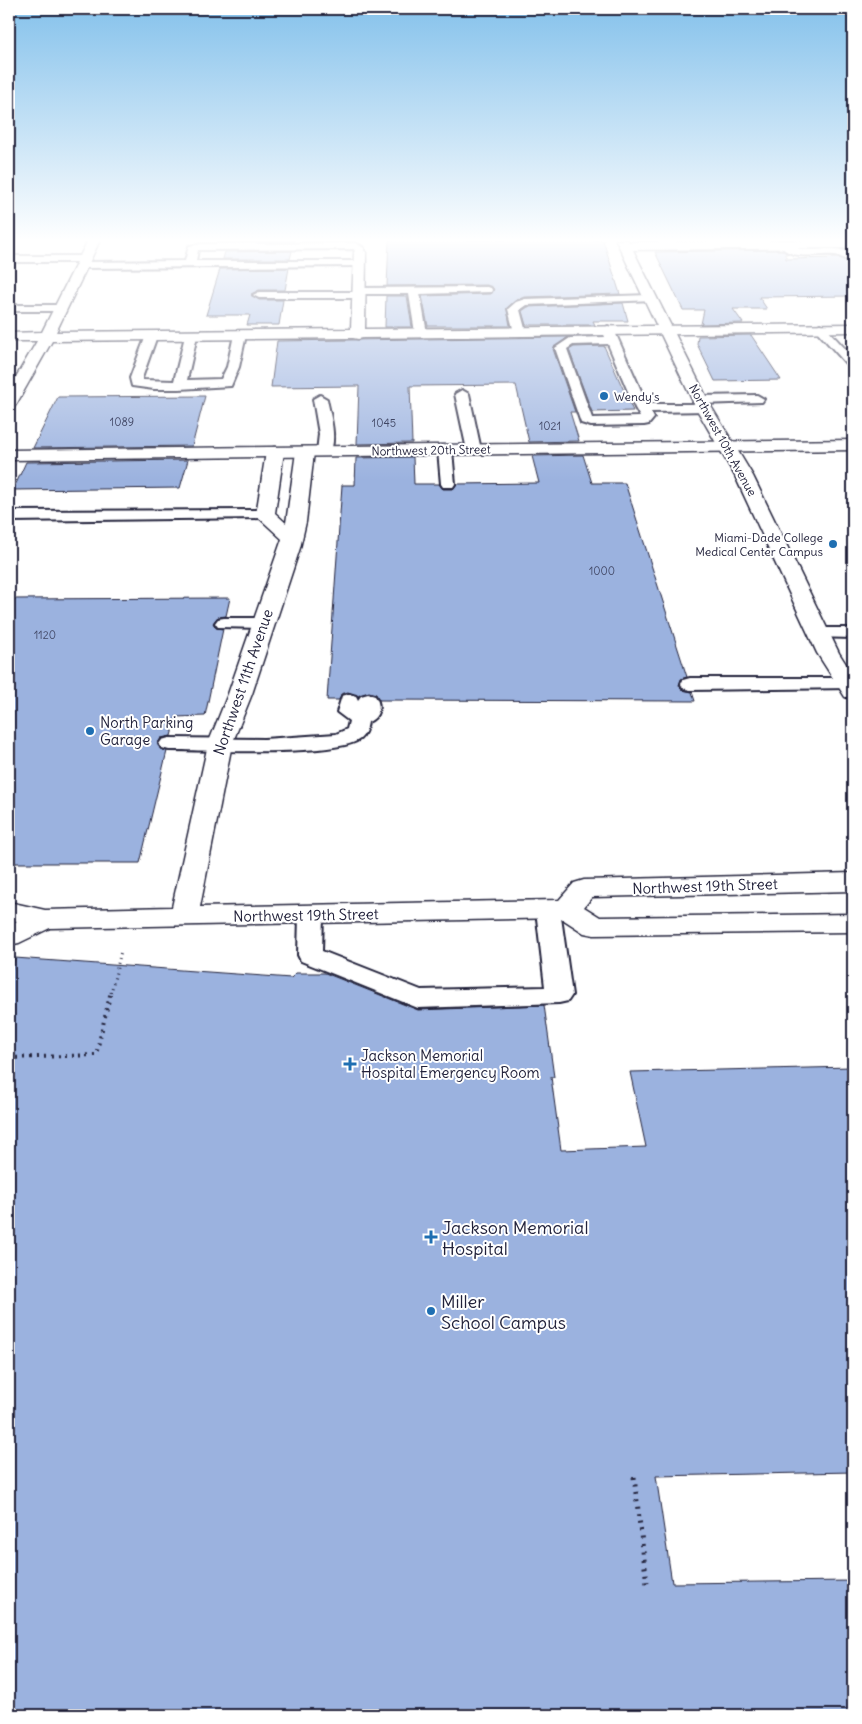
<svg xmlns="http://www.w3.org/2000/svg" width="862" height="1724" font-family="Delius,sans-serif">
<style>
.building{fill:#9bb2df;stroke:#22223b}
.lines{fill:none;stroke-linecap:round;stroke-linejoin:round}
.service-casing{stroke:#22223b;stroke-width:4}
.minor-casing{stroke:#22223b;stroke-width:3}
.tertiary-casing{stroke:#22223b;stroke-width:3}
.secondary-casing{stroke:#22223b;stroke-width:3}
.path-far2{stroke:#22223b;stroke-width:3;stroke-dasharray:1 4;stroke-linecap:butt}
.path-far1{stroke:#22223b;stroke-width:4;stroke-dasharray:2 5;stroke-linecap:butt}
.path{stroke:#22223b;stroke-width:5;stroke-dasharray:2 5.5;stroke-linecap:butt}
.service{fill:#fff;fill-rule:evenodd}
.minor{fill:#fff;fill-rule:evenodd}
.tertiary{fill:#fff;fill-rule:evenodd}
.secondary{fill:#fff;fill-rule:evenodd}
.poi-dot{fill:#1f6fb2;stroke:#fff;stroke-width:2}
.labels{text-anchor:middle;dominant-baseline:central;stroke-width:4;stroke-linejoin:round;paint-order:stroke}
.far-number-label{font-size:11px;fill:#404664}
.far-poi-label{font-size:12px;fill:#22223b;stroke:#fff;text-anchor:start}
.far-street-label{font-size:12px;fill:#22223b;stroke:#fff}
.street-label{font-size:15px;fill:#22223b;stroke:#fff}
.poi-label{font-size:15px;fill:#22223b;stroke:#fff;text-anchor:start}
.near-poi-label{font-size:18px;fill:#22223b;stroke:#fff;text-anchor:start}
</style>
<rect width="100%" height="100%" fill="#fff"/>
<filter id="ink" filterUnits="userSpaceOnUse"><feTurbulence type="fractalNoise" baseFrequency=".02" numOctaves="2"/><feDisplacementMap in="SourceGraphic" scale="10" xChannelSelector="R" yChannelSelector="G"/><feConvolveMatrix kernelMatrix="1 2 1 2 8 2 1 2 1" color-interpolation-filters="sRGB"/></filter>
<g filter="url(#ink)">
<path class="building" d="M228,240H294L293,242H228Z
M389,240H603L620,294L524,297L515,301L507,308L510,326H428L422,296L491,294L494,289L487,285L387,286Z
M782,250L786,253V259L840,258L853,264V296L759,297L767,309H733L743,323L701,324L704,310H683L655,252Z
M292,251L290,259H223L225,252Z
M289,268L285,290H259L251,294L259,300H283L279,325H247L250,315H206L220,269Z
M386,296H407L412,327H385Z
M623,303L628,321H593L595,325H526L522,311L528,307Z
M751,335L781,380L715,381L697,344L698,336Z
M568,337L553,349L575,412H570L579,441L529,442L516,385L410,386L412,443L357,444L359,386L271,387L277,341Z
M604,346L633,411L592,412L569,350L574,347Z
M205,396L192,446L33,448L58,397Z
M583,455L592,483H625L687,677L681,679L679,685L682,690L692,692L695,701L379,700L376,694L369,692L358,696L348,692L341,694L339,700H327L342,485H355L356,458L413,457L414,484H439L443,489H453L457,484L539,483L532,456Z
M188,460L180,488L13,490L26,462Z
M230,598L226,616L218,617L213,623L216,628L223,629L205,716L176,717L171,736L161,738L158,743L160,749L167,751L140,863H9V599Z
M15,958L291,978L296,973H325L418,1010L544,1005L554,1077H551L561,1150L646,1147L630,1072L853,1067V1472L656,1476L672,1583L853,1581V1715H9V978Z"/>
<g class="lines">
<g class="service-casing">
<path id="service" d="M783,241C790,243 794,248 801,249C819,252 837,244 853,255V262C846,261 842,256 835,255C815,253 793,262 778,244Z
M356,243L364,248V254H356L354,249L201,250H198L196,261H363L364,263L363,265L359,266L81,268L76,265L80,262H9V256H84L89,259L85,262L185,261L189,246L201,244Z
M487,287L491,288L492,290L491,292L420,294L427,333L421,337L415,333L409,294H364L363,297L359,298H259L253,295L259,292H354L355,289L359,288Z
M650,295L654,296L656,298L654,300L527,305L520,310L526,332L520,336L514,332L508,309L516,302L525,299Z
M9,305H60L66,308L60,311H9Z
M820,324L824,326L853,357V368L849,367L816,330L814,328L816,326Z
M608,326L614,330L647,404H704L709,405L711,408L709,411L651,412L654,418L649,424L644,425L591,426L581,423L555,348L570,338L605,337L602,330ZM608,344L635,408L640,417L592,418L567,349L573,345Z
M240,331L246,335L239,367L231,386L179,389H154L132,386L130,378L147,333H155L157,336L142,378L143,380L174,381L185,336L191,332L197,336L187,380L221,379L227,367L234,335Z
M462,390L469,394L481,450L479,453H469L467,450L455,394Z
M320,395L327,399C330,415 338,440 329,455H319L317,452L319,434L313,399Z
M757,395L764,399L762,402L700,404L693,400L700,396Z
M445,446L450,447L452,450L455,484L453,487H443L441,484L438,450L440,447Z
M265,510L270,512L273,515L270,518L9,521V511Z
M224,618H264L270,619L273,623L270,627L264,628L218,627L215,623L218,619Z
M819,628H853V638L813,637L810,633L813,629Z
M690,678H847L853,680V688L690,690L683,688L681,684L683,680Z
M349,694L356,696L358,700L361,696L368,694L375,696C382,706 379,718 368,722C367,728 365,735 360,739C337,757 203,750 169,750L162,748L159,744L162,740L169,738L264,739L336,734L347,729L349,721L337,712L342,696Z
M548,903L556,905L560,910L572,995L568,1001L559,1003L418,1008L301,961L298,955L299,915L303,910L311,908L319,910L323,915L322,951L421,990L545,987L536,910L540,905Z"/>
</g>
<g class="minor-casing">
<path id="minor" d="M88,240H100L56,332L351,329L354,252L360,248L366,252L365,329L853,324V332L363,338L358,339L353,338L52,341L17,403L15,406L9,408V389L37,341H9V333L42,332Z
M853,240V248L625,250L619,246L625,242Z
M275,447L281,448L284,452L275,513L286,523L296,452L299,448L305,447L311,448L314,452L306,522L300,548L252,694L232,744L200,907L559,900L574,883L584,880L853,873V891L592,897L584,907L600,917L853,914V932L594,935L584,933L561,918L50,928L19,943L9,945V925L17,921L9,920V902L45,910L172,907L208,744L228,694L282,539L256,515L266,452L269,448Z"/>
</g>
<g class="tertiary-casing">
<path id="tertiary" d="M616,240H628L712,408L753,476L839,653L853,675V699L845,697L817,653L735,476L696,408Z"/>
</g>
<g class="secondary-casing">
<path id="secondary" d="M853,440V450L9,460V450Z"/>
</g>
<path class="path-far2" d="M111,993L121,951"/>
<path class="path-far1" d="M9,1058L96,1055L111,991"/>
<path class="path" d="M634,1477L647,1584"/>
<use href="#service" class="service"/>
<use href="#minor" class="minor"/>
<use href="#tertiary" class="tertiary"/>
<use href="#secondary" class="secondary"/>
</g>
</g>
<linearGradient id="sky" x2="0" y2="1"><stop stop-color="#84c1eb"/><stop offset="0.5" stop-color="#fff"/><stop offset="1" stop-color="#fff" stop-opacity="0"/></linearGradient>
<rect width="862" height="481" fill="url(#sky)"/>
<g class="poi-dot">
<circle cx="604" cy="396" r="5"/>
<circle cx="833" cy="544" r="5"/>
<circle cx="90" cy="731" r="5"/>
<path d="M347.5 1056.5h5v5h5v5h-5v5h-5v-5h-5v-5h5z"/>
<path d="M428.5 1229.5h5v5h5v5h-5v5h-5v-5h-5v-5h5z"/>
<circle cx="431" cy="1311" r="5"/>
</g>
<g class="labels">
<g class="far-number-label">
<text x="122" y="422">1089</text>
<text x="384" y="423">1045</text>
<text x="550" y="426">1021</text>
<text x="602" y="571">1000</text>
<text x="45" y="635">1120</text>
</g>
<g class="far-poi-label">
<text x="614" y="396">Wendy's</text>
<text x="823" y="537" text-anchor="end">Miami-Dade College<tspan x="823" dy="14">Medical Center Campus</tspan></text>
</g>
<g class="far-street-label">
<text transform="translate(723 440) rotate(61)">Northwest 10th Avenue</text>
<text transform="translate(431 450) rotate(-1)">Northwest 20th Street</text>
</g>
<g class="street-label">
<text transform="translate(243 682) rotate(-71)">Northwest 11th Avenue</text>
<text transform="translate(705 886) rotate(-2)">Northwest 19th Street</text>
<text transform="translate(306 915) rotate(-1)">Northwest 19th Street</text>
</g>
<g class="poi-label">
<text x="100" y="722">North Parking<tspan x="100" dy="17">Garage</tspan></text>
<text x="361" y="1055">Jackson Memorial<tspan x="361" dy="17">Hospital Emergency Room</tspan></text>
</g>
<g class="near-poi-label">
<text x="442" y="1227">Jackson Memorial<tspan x="442" dy="21">Hospital</tspan></text>
<text x="441" y="1301">Miller<tspan x="441" dy="21">School Campus</tspan></text>
</g>
</g>
<rect width="862" height="1724" fill="none" stroke="#fff" stroke-width="30"/>
<rect x="15" y="15" width="832" height="1694" fill="none" stroke="#22223b" stroke-width="2" filter="url(#ink)"/>
</svg>
